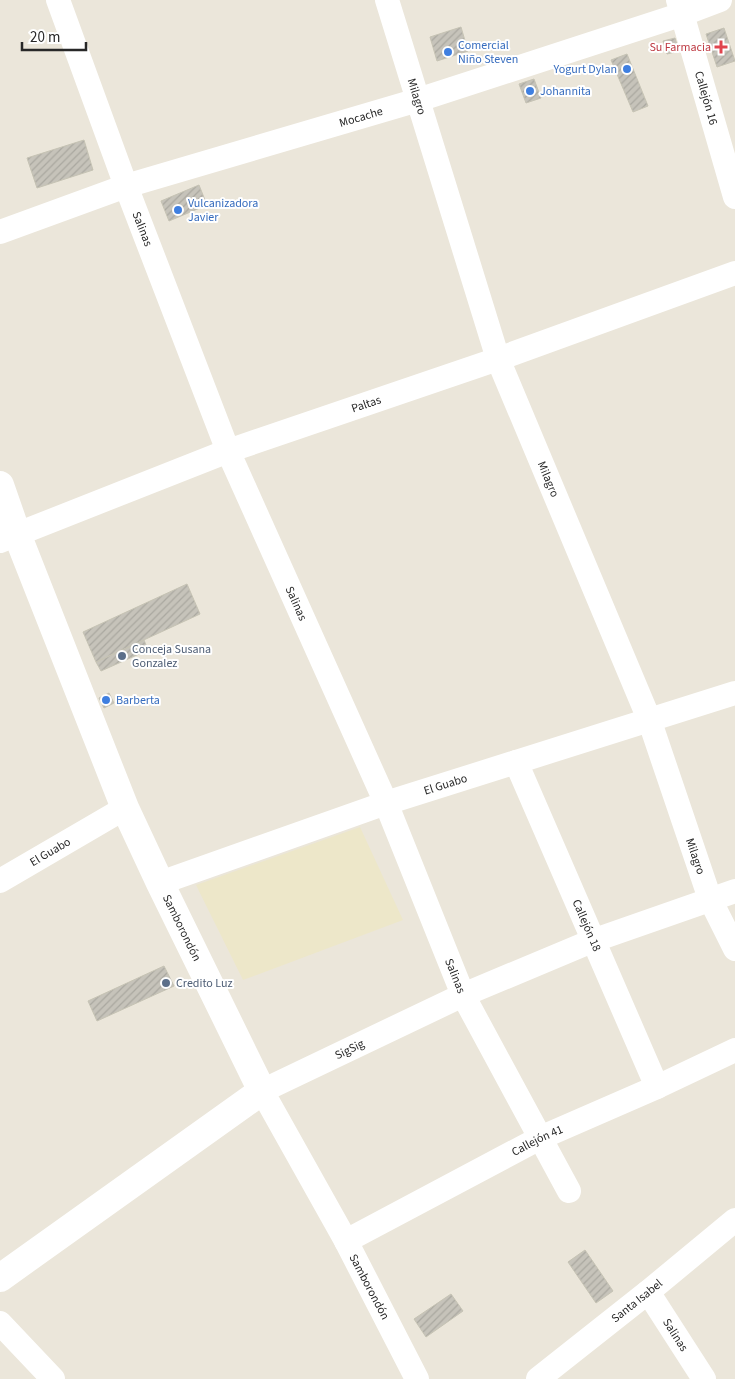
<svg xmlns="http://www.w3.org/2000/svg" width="735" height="1379" font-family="'Source Sans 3',sans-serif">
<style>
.education{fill:#ede7c9}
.building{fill:url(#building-hatch);stroke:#c6c3b4}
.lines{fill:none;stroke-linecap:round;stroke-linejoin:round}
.street{stroke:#fff;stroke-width:24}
.secondary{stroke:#fff;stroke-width:28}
.health-dot{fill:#e0444e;stroke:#fff;stroke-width:2}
.shop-dot{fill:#3f7fe0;stroke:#fff;stroke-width:2}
.service-dot{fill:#5c6f8a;stroke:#fff;stroke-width:2}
.labels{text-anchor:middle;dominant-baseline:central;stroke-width:4;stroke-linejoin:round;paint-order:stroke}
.shop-label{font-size:12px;fill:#366cbe;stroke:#fff;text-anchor:start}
.health-label{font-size:12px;fill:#be3a42;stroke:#fff;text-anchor:end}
.street-label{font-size:12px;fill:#282828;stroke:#fff}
.service-label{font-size:12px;fill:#4e5e75;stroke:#fff;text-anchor:start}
</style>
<defs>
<pattern id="building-hatch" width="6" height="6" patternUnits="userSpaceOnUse" patternTransform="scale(1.25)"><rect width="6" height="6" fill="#c6c3ba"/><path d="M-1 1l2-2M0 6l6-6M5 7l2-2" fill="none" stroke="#aaa8a0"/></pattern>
</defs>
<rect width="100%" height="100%" fill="#ebe6da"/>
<path class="education" d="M360,827L403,920L243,980L196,885Z"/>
<path class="building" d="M461,27L468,51L437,61L430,37Z
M724,28L735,61L717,67L706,34Z
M675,38L679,51L667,54L663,41Z
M627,54L648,106L633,112L611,60Z
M534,79L541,98L526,103L519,84Z
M84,140L93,170L37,188L27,158Z
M199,185L207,205L169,221L161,201Z
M187,584L200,614L96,662L83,632Z
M144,640L148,650L101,671L96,662Z
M109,693L114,703L104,708L99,698Z
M164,966L174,986L97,1021L88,1001Z
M585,1250L613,1291L596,1303L568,1262Z
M451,1294L463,1311L426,1337L414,1319Z"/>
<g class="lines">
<g class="street">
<path id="s1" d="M58,0L126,186L228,451L386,803L463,995L569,1191"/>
<path id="s2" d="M387,0L498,359L649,719L710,899L735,949"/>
<path id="s3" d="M678,0L735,197"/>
<path id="s4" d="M0,232L126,186L418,100L683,14L720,0"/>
<path id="s5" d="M0,541L228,451L498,359L735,273"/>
<path id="s6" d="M516,762L657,1087"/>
<path id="s7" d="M0,881L125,808"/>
<path id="s8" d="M160,883L386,803L735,693"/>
<path id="s9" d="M346,1241L540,1138L657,1087L735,1050"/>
<path id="s10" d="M648,1292L704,1379"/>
<path d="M0,1323L53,1379"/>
<path id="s11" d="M417,1379L346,1241L262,1091L463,995L592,941L735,891"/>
<path id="s12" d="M538,1379L648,1292L735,1220"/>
</g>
<path class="secondary" id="s13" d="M0,485L17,534L125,808L160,883L262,1091L0,1278"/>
</g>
<path class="health-dot" d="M718.5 39.5h5v5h5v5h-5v5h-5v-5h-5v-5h5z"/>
<g class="shop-dot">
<circle cx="448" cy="52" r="5"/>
<circle cx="627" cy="69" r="5"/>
<circle cx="530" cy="91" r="5"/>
<circle cx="178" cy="210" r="5"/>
<circle cx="106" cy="700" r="5"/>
</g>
<g class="service-dot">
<circle cx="122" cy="656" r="5"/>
<circle cx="166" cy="983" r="5"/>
</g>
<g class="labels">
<g class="shop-label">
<text x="458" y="45">Comercial<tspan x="458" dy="14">Niño Steven</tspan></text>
<text x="617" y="69" text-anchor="end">Yogurt Dylan</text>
<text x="540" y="91">Johannita</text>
<text x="188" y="203">Vulcanizadora<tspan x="188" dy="14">Javier</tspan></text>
<text x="116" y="700">Barberta</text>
</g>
<g class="health-label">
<text x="711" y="47">Su Farmacia</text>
</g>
<g class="street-label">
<text stroke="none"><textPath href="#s2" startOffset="101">Milagro</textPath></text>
<text stroke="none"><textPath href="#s3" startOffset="102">Callejón 16</textPath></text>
<text stroke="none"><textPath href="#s4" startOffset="379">Mocache</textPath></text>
<text stroke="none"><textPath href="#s1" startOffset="244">Salinas</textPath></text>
<text stroke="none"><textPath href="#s5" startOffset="391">Paltas</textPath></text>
<text stroke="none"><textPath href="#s2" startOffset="506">Milagro</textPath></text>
<text stroke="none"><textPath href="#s1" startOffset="649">Salinas</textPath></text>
<text stroke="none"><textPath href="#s8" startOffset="302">El Guabo</textPath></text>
<text stroke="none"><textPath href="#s7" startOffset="58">El Guabo</textPath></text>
<text stroke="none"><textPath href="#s2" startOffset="911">Milagro</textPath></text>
<text stroke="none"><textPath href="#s6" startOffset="178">Callejón 18</textPath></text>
<text stroke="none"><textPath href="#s13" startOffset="479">Samborondón</textPath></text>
<text stroke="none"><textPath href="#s1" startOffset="1054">Salinas</textPath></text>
<text stroke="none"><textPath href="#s11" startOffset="424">SigSig</textPath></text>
<text stroke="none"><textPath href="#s9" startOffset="216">Callejón 41</textPath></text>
<text transform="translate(369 1287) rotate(62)">Samborondón</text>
<text stroke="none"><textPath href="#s12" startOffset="126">Santa Isabel</textPath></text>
<text stroke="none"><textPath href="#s10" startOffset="51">Salinas</textPath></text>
</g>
<g class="service-label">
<text x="132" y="649">Conceja Susana<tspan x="132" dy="14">Gonzalez</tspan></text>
<text x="176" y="983">Credito Luz</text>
</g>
</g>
<path d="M22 42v8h64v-8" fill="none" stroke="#282828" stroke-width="2.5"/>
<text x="30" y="42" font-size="15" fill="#282828" stroke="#ffffff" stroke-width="4" paint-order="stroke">20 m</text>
</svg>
